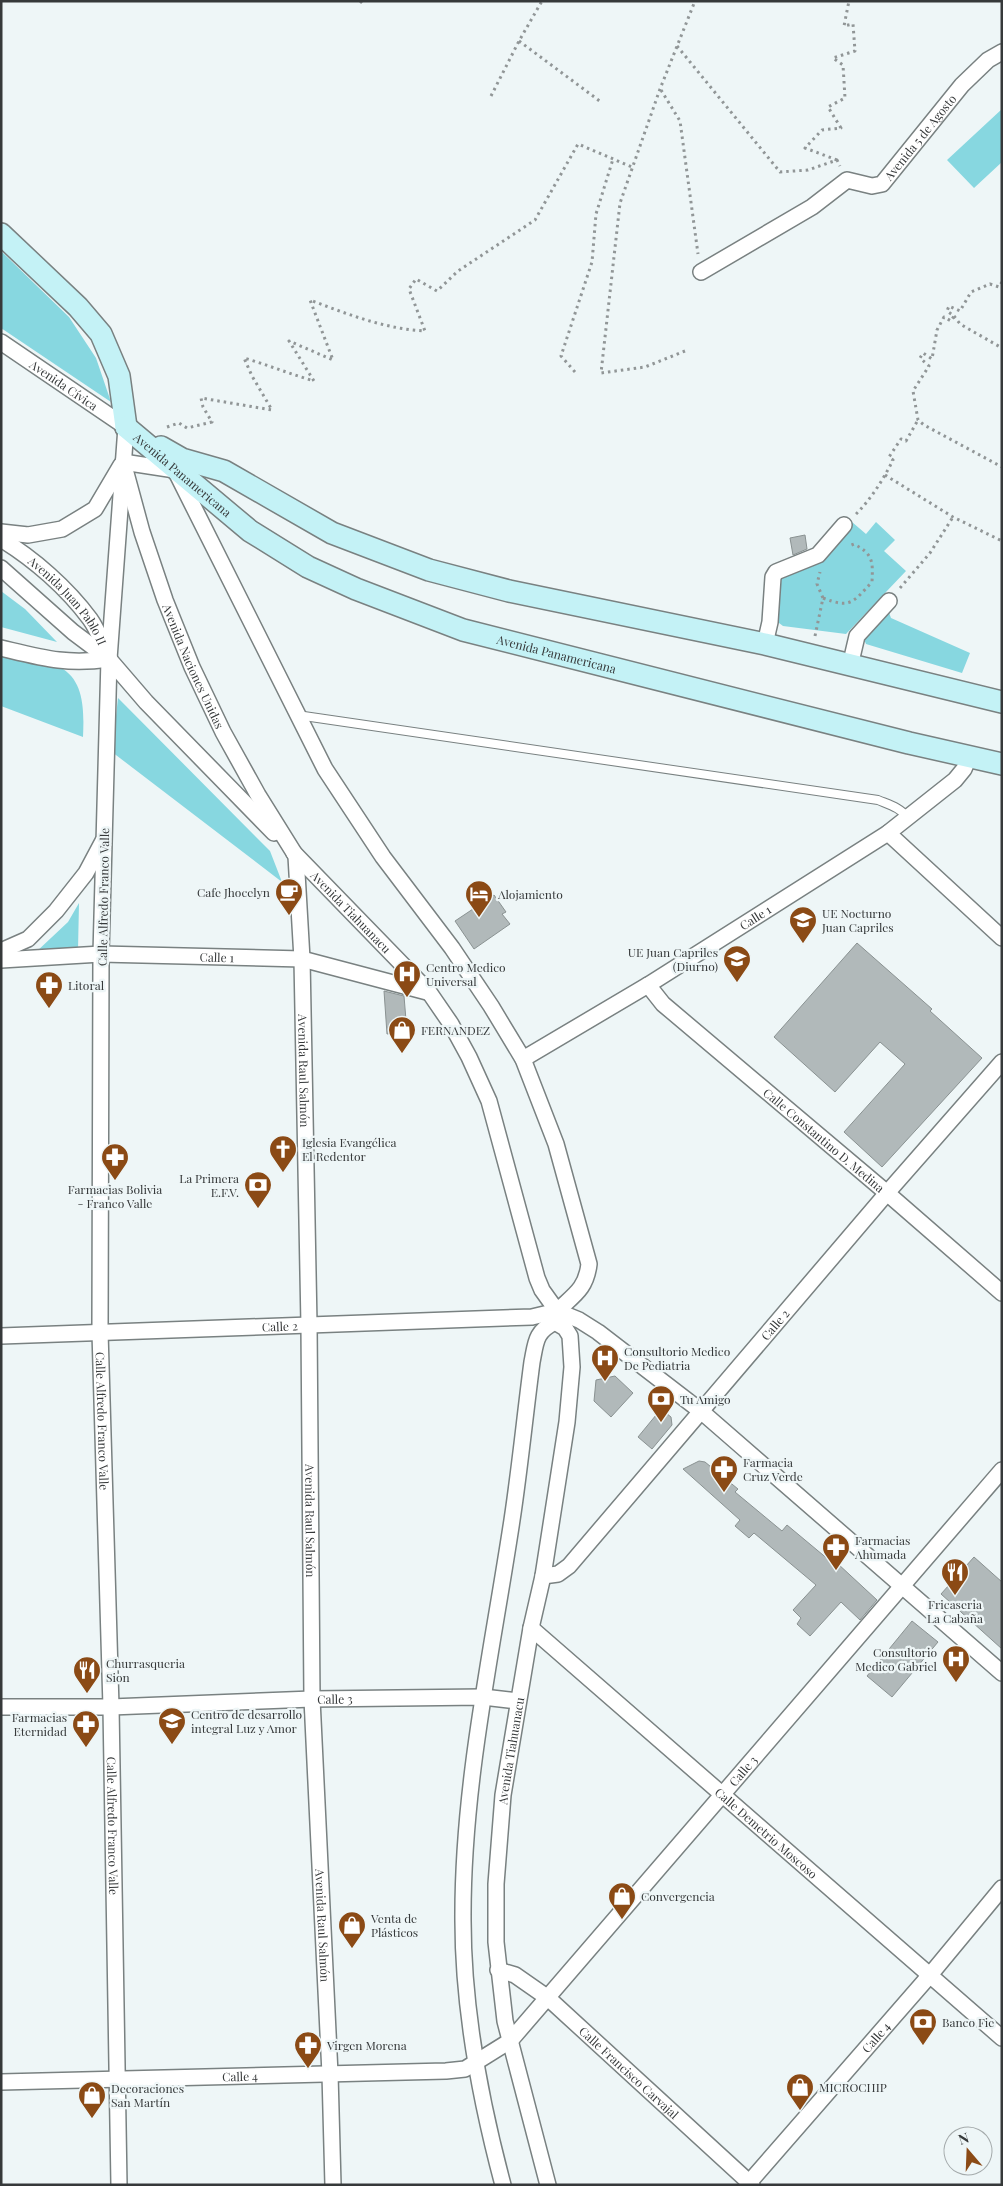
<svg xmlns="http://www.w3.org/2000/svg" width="1003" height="2186" font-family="'Playfair Display',serif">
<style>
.green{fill:#87d7e0}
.building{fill:#b1b9ba;stroke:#8a9292}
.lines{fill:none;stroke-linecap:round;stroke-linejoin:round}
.lane-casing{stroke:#798181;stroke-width:10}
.street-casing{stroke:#798181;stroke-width:18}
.secondary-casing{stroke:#798181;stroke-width:24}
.path{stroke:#919697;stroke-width:3;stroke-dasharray:2.5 4;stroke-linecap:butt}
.lane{stroke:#fff;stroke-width:8}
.street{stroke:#fff;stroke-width:15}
.secondary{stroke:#c4f2f6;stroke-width:21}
.labels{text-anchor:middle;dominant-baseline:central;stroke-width:4.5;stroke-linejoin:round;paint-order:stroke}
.street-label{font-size:12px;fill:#36393a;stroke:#eef6f7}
.poi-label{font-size:12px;fill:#36393a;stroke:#eef6f7;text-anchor:start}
</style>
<rect width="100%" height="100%" fill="#eef6f7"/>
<path class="green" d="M1002,109V162L974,188L947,160Z
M1,251L69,317L96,358L111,402L1,328Z
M852,522L866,534L876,522L895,540L884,551L906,571L846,634L783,626L779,623L778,618L780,579L786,574L820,558Z
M1,591L25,609L57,642L1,627Z
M888,610L891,618L970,653L962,673L866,644L863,637Z
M1,653C13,656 54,663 63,669C85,683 84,714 83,737L1,706Z
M118,698L270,851L282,882L112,752Z
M79,903L78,950L35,953L68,922Z"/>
<path class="building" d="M805,535L807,549L793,555L790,538Z
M494,895L506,912L502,914L510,924L474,949L455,921Z
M857,943L932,1009L930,1011L982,1058L882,1167L844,1132L905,1064L880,1042L835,1092L774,1037Z
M384,991L404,996L407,1032L387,1034Z
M615,1376L633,1393L611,1417L594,1401L596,1380Z
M661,1409L671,1417L672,1425L652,1449L638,1437Z
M699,1461L705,1462L738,1489L735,1492L782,1531L787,1525L835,1565L837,1563L877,1600L860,1620L841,1602L810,1636L797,1624L801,1618L793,1610L816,1585L754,1533L749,1538L735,1526L740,1520L683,1469Z
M974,1557L1002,1582V1649L941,1594Z
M912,1621L938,1642L892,1697L867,1676Z"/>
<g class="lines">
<g class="lane-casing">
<path id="lane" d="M297,715L878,800C890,805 901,808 908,818"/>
</g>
<g class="street-casing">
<g id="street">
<path id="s1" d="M701,272L812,207L847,180L872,186L882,184L962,85L988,60L1002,52"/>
<path id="s2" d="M1,342L126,427L109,659L101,954L100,1332L111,1707L119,2185"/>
<path d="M123,462L175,470L325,769L383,857L452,948L491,1006L523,1059L556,1144L589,1264C586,1289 574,1295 557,1311"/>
<path id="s3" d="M126,473L142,532L165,600L192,667L223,732L258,795L296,856L302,959L309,1325L312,1699L330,2074L333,2185"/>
<path d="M1,532L28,535L62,529L95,509L121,465"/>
<path id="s4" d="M1,539C34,559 67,588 90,619C98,630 103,645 109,657"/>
<path d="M1,568L73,632L109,659L146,702L274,833"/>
<path d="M765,644L770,622L773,577L776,572L818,555L844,525"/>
<path d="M1,648C43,658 66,665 109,659"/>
<path d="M850,666L857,636L889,601"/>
<path d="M888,833L1002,938"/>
<path id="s5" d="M294,853L429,992L451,1024L469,1057L489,1101L537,1278L542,1290L557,1311L555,1322"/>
<path d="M1,951L28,939L56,911L86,873L103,841"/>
<path id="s6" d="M1,960L101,954L302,959L427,992"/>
<path id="s7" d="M648,985L663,1004L887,1193L1002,1293"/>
<path id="s8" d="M523,1059L648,985L888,833L955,780L964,769L970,755"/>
<path d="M557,1311L579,1320L598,1332L702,1412L1002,1673"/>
<path id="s9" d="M1,1336L532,1317L557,1311"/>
<path id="s10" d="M543,1576L558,1574L569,1566L887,1193L1002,1062"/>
<path id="s11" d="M531,1628L1002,2038"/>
<path id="s12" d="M1,1707H111L312,1699L483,1697L518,1701"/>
<path id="s13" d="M498,1970L515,1975L548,1998L752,2185"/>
<path id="s14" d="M1,2082L446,2071L465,2069L510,2041L1002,1470"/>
<path d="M503,2185C480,2099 463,2010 463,1921C462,1786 492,1653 512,1520C520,1467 525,1415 532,1362C536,1342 535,1332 555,1322"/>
<path id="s15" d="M548,2185L505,2021L496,1942V1884L503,1795L531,1628L543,1576L567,1422L572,1367L570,1336L565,1328L555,1322"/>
<path id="s16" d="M747,2185L930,1975L1002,1888"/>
</g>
</g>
<g class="secondary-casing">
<g id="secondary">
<path d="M1,234L78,307L101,334L119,376L126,427"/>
<path id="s17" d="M126,427L250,531L308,567L356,589L463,630L909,743L1002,764"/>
<path d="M161,447L182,459L224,471L332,533L429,570L509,591L765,644L1002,702"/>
</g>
</g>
<path class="path" d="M360,3L362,1
M519,41L601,102
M677,46L780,172L808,170L837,160L840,166
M661,90L680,121L698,254
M491,96L519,41L542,1
M837,160L805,148L822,130L841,128L828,107L845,98L843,65L833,58L855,51L853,24L844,26L849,1
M1002,282L999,287L990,284L971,292L960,311L949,306L947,311L954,316L951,321L944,317L937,330L932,359L923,353L920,358L929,366L913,391L918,420L924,425L1002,467
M954,316L960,324L1002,348
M685,351L645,367L601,373L620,203L660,89L695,1
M575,372L561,356L592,262L596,214L613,159
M167,427L179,423L187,428L212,422L203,407L201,398L272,410L252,376L244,358C268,365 290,374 314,381L289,341L333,360L310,300C347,314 385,329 425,331L409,289L416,279L437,291L458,271L535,220L578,144L632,167
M885,475L953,517L1002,541
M856,514C871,499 883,480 893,460L889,457L901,439L906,441L918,420
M900,588L930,553L953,517
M823,598C851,609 853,602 872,582C873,561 873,554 854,544L849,546
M815,636L823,598L817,584L820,572"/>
<use href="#lane" class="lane"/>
<use href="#street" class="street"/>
<use href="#secondary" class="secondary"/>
</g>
<defs>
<g id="cafe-pin" transform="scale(1.4375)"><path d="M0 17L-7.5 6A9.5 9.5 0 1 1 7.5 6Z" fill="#8b4a15" stroke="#eef6f7"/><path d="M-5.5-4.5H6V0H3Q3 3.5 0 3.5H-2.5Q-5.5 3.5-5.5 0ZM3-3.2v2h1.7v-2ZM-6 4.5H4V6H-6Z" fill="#fff"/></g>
<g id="hotel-pin" transform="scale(1.4375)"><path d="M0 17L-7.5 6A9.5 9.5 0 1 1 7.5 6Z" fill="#8b4a15" stroke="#eef6f7"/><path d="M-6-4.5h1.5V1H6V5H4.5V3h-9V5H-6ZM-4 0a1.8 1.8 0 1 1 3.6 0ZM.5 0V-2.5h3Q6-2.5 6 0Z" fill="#fff"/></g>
<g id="school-pin" transform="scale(1.4375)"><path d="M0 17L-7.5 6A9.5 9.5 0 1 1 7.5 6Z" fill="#8b4a15" stroke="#eef6f7"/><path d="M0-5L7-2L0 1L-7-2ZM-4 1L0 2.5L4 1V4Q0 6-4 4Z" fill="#fff"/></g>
<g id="hospital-pin" transform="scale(1.4375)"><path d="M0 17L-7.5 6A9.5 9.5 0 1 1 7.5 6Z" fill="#8b4a15" stroke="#eef6f7"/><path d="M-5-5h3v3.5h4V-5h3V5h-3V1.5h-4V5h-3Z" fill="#fff"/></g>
<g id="pharmacy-pin" transform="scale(1.4375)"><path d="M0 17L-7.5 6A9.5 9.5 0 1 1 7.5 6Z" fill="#8b4a15" stroke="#eef6f7"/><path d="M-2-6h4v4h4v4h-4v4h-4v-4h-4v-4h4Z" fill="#fff"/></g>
<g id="shop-pin" transform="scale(1.4375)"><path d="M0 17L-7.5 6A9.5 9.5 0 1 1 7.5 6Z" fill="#8b4a15" stroke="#eef6f7"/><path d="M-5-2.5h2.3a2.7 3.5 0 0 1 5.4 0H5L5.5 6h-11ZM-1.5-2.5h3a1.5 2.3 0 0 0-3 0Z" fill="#fff"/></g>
<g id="church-pin" transform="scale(1.4375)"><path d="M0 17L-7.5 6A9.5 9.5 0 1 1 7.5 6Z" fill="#8b4a15" stroke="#eef6f7"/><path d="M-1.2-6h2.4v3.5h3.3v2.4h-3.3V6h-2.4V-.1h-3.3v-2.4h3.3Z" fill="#fff"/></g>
<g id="bank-pin" transform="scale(1.4375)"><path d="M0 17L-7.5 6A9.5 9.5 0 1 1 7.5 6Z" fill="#8b4a15" stroke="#eef6f7"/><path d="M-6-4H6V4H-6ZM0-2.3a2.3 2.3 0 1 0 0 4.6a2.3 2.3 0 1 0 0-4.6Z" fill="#fff"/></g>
<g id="restaurant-pin" transform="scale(1.4375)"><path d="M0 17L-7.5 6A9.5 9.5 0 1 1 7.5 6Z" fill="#8b4a15" stroke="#eef6f7"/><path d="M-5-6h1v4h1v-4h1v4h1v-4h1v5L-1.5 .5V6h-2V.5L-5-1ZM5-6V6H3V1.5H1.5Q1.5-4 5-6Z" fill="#fff"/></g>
</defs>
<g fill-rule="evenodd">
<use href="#cafe-pin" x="289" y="892"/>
<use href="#hotel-pin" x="479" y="894"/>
<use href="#school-pin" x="803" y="920"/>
<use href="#school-pin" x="737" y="959"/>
<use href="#hospital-pin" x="407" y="974"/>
<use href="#pharmacy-pin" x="49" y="985"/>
<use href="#shop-pin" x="402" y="1030"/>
<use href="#church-pin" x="283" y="1149"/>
<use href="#pharmacy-pin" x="115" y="1157"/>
<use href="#bank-pin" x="258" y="1185"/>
<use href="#hospital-pin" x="605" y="1358"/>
<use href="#bank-pin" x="661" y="1399"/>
<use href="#pharmacy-pin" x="724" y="1469"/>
<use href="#pharmacy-pin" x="836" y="1547"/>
<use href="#restaurant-pin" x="955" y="1572"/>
<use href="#hospital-pin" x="956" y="1659"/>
<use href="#restaurant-pin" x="87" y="1670"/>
<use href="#school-pin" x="172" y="1721"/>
<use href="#pharmacy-pin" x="86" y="1724"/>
<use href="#shop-pin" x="622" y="1896"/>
<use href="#shop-pin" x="352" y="1925"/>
<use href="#bank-pin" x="923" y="2022"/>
<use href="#pharmacy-pin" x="308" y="2045"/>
<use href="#shop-pin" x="800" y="2087"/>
<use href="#shop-pin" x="92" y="2095"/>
</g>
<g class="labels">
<g class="street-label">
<text stroke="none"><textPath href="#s1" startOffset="269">Avenida 5 de Agosto</textPath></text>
<text stroke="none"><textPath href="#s2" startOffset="76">Avenida Cívica</textPath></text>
<text stroke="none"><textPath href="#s17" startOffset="74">Avenida Panamericana</textPath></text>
<text stroke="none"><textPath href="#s4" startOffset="92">Avenida Juan Pablo II</textPath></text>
<text stroke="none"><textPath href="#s17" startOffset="494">Avenida Panamericana</textPath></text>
<text stroke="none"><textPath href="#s3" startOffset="205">Avenida Naciones Unidas</textPath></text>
<text transform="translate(103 897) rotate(-89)">Calle Alfredo Franco Valle</text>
<text stroke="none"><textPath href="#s5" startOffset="82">Avenida Tiahuanacu</textPath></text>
<text stroke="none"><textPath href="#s8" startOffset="272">Calle 1</textPath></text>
<text stroke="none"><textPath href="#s6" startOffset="216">Calle 1</textPath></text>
<text stroke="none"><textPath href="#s3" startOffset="636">Avenida Raul Salmón</textPath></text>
<text stroke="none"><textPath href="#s7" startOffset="235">Calle Constantino D. Medina</textPath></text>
<text stroke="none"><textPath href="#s10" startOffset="346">Calle 2</textPath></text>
<text stroke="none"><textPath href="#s9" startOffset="279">Calle 2</textPath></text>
<text stroke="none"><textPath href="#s2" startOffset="1146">Calle Alfredo Franco Valle</textPath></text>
<text stroke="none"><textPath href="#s3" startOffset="1086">Avenida Raul Salmón</textPath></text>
<text stroke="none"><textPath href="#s12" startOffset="334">Calle 3</textPath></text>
<text stroke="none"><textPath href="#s15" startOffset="441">Avenida Tiahuanacu</textPath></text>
<text stroke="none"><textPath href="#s14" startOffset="874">Calle 3</textPath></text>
<text stroke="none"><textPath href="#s2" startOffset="1551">Calle Alfredo Franco Valle</textPath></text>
<text stroke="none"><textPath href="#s11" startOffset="312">Calle Demetrio Moscoso</textPath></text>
<text stroke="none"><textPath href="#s3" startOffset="1491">Avenida Raul Salmón</textPath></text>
<text stroke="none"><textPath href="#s16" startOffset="196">Calle 4</textPath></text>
<text stroke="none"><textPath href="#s13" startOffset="168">Calle Francisco Carvajal</textPath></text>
<text stroke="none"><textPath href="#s14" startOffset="239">Calle 4</textPath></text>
</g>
<g class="poi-label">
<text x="270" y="892" text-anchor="end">Cafe Jhocelyn</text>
<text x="498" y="894">Alojamiento</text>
<text x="822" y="913">UE Nocturno<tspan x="822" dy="14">Juan Capriles</tspan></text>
<text x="718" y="952" text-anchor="end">UE Juan Capriles<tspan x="718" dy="14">(Diurno)</tspan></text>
<text x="426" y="967">Centro Medico<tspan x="426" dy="14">Universal</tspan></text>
<text x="68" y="985">Litoral</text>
<text x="421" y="1030">FERNANDEZ</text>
<text x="302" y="1142">Iglesia Evangélica<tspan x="302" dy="14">El Redentor</tspan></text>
<text x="239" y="1178" text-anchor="end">La Primera<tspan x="239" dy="14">E.F.V.</tspan></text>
<text x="115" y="1189" text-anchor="middle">Farmacias Bolivia<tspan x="115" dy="14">- Franco Valle</tspan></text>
<text x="624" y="1351">Consultorio Medico<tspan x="624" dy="14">De Pediatria</tspan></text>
<text x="680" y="1399">Tu Amigo</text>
<text x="743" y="1462">Farmacia<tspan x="743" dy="14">Cruz Verde</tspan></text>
<text x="855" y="1540">Farmacias<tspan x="855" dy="14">Ahumada</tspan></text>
<text x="955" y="1604" text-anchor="middle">Fricaseria<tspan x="955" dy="14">La Cabaña</tspan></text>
<text x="937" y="1652" text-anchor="end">Consultorio<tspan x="937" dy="14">Medico Gabriel</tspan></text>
<text x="106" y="1663">Churrasqueria<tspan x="106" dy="14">Sion</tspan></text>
<text x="191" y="1714">Centro de desarrollo<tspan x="191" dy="14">integral Luz y Amor</tspan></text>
<text x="67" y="1717" text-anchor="end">Farmacias<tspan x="67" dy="14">Eternidad</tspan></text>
<text x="641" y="1896">Convergencia</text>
<text x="371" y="1918">Venta de<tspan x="371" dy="14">Plásticos</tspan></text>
<text x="942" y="2022">Banco Fie</text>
<text x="327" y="2045">Virgen Morena</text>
<text x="819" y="2087">MICROCHIP</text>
<text x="111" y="2088">Decoraciones<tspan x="111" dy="14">San Martín</tspan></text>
</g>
</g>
<rect width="1003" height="2186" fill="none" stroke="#36393a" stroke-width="5"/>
<g transform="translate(968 2151) rotate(341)"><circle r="24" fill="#eef6f7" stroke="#a4aaab"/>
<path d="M0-4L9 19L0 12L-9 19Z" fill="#8b4a15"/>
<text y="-8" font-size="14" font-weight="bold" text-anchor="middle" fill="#36393a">N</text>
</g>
</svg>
